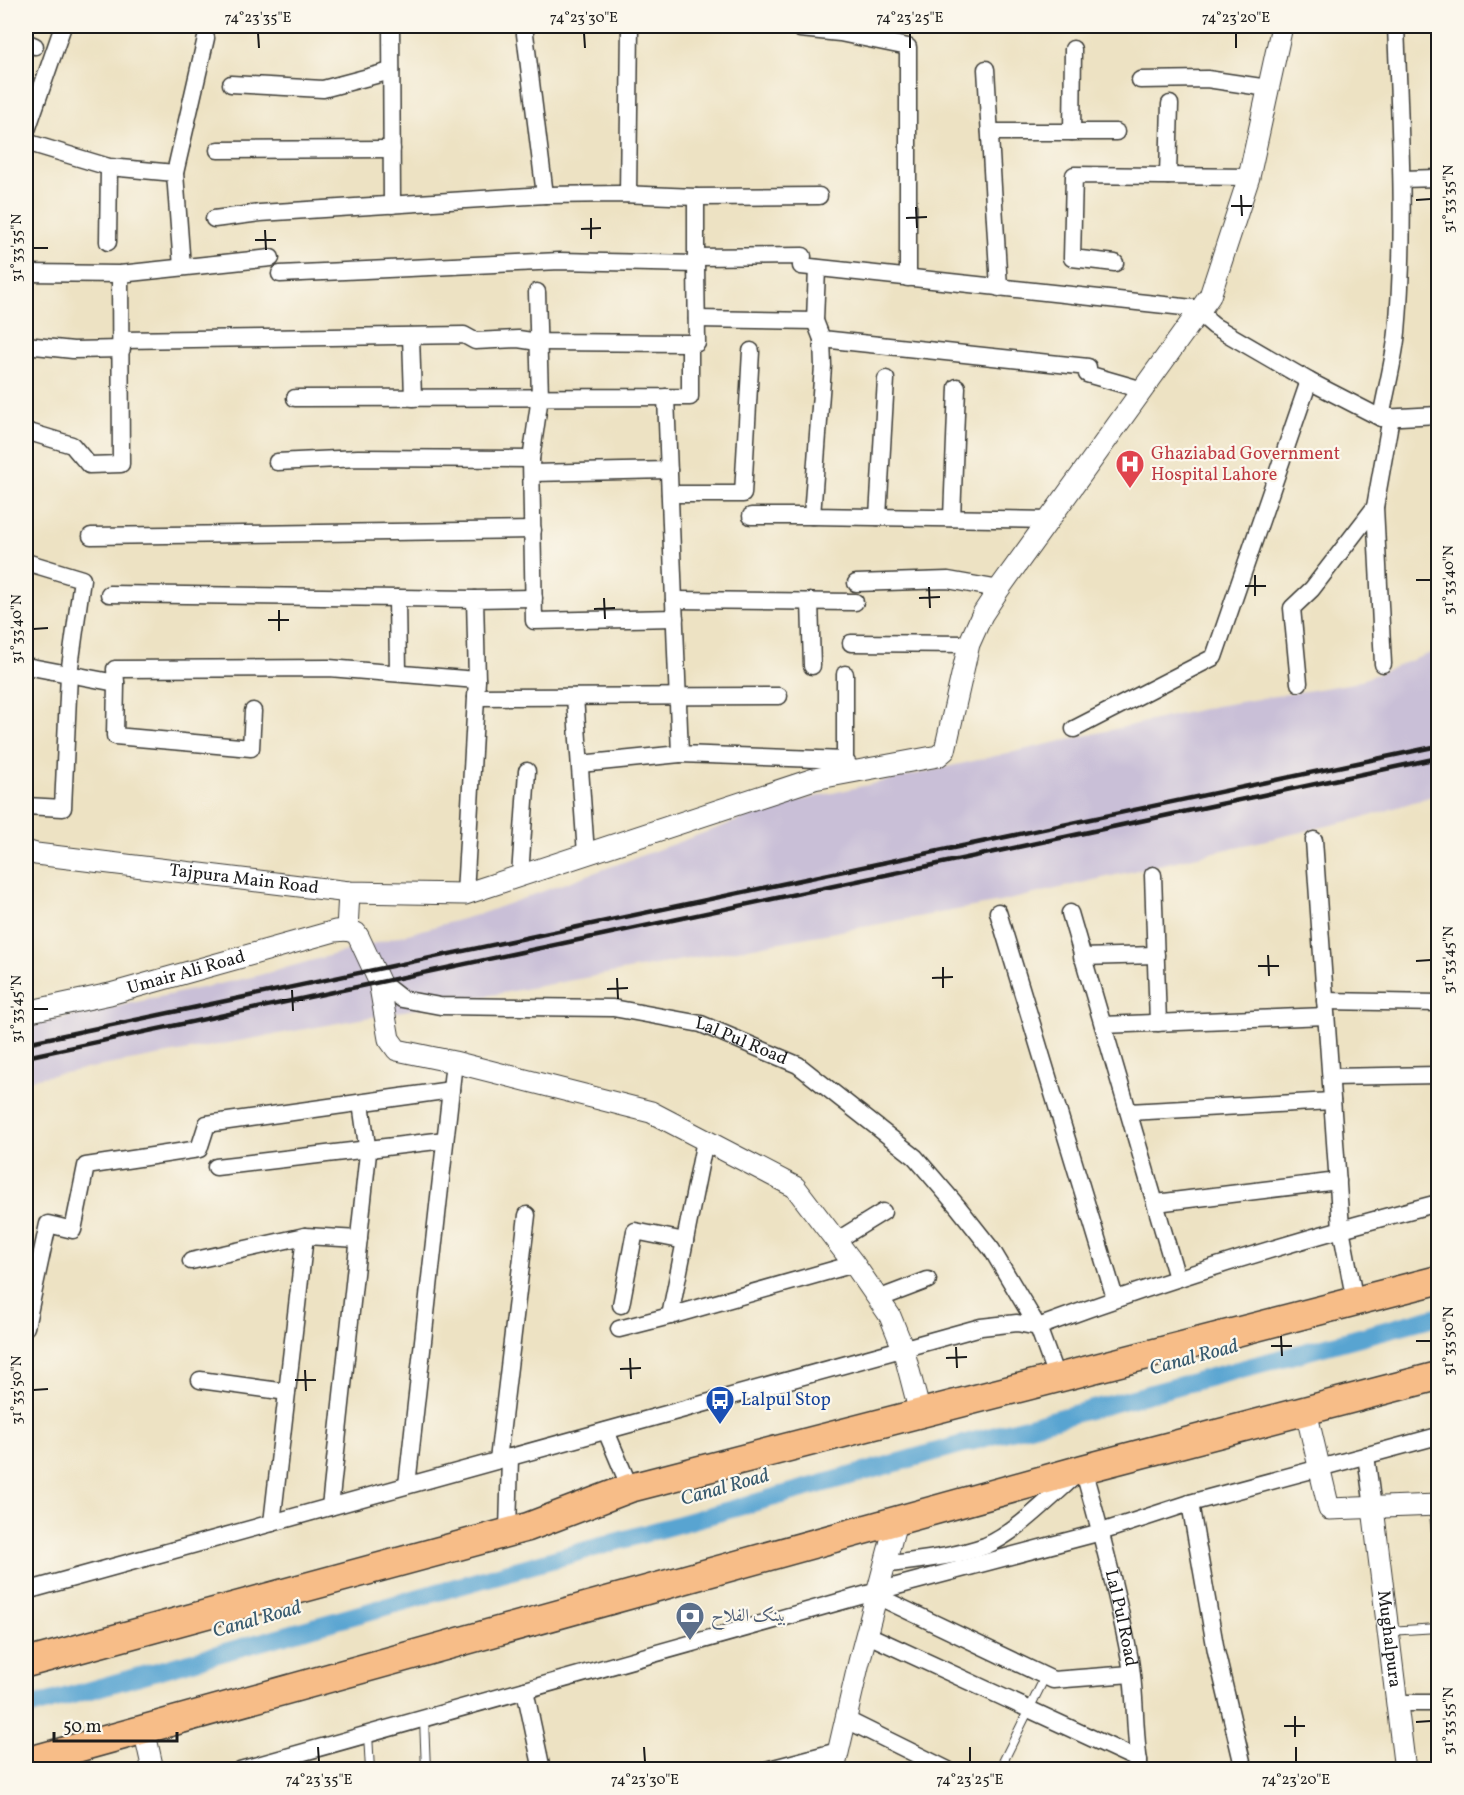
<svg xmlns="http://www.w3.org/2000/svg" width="1464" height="1795" font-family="Vollkorn,Amiri,serif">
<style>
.industrial{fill:#c9bfd7}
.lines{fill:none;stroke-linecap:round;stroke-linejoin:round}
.canal{stroke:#59a4d1;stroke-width:18}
.service-casing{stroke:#3b3a35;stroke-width:10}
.minor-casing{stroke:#3b3a35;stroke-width:19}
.tertiary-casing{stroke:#3b3a35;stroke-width:23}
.trunk-casing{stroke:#3b3a35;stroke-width:31}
.service{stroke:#fff;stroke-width:8}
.minor{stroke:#fff;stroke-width:16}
.tertiary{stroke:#fff;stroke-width:21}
.trunk{stroke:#f7bd88;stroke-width:28}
.rail{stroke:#1c1c1c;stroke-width:4.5}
.ticks{fill:none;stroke:#1c1c1c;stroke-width:2}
.labels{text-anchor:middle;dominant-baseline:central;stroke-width:4.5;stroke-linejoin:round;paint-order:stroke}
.health-label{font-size:18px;fill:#be3a42;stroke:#fbf7ec;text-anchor:start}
.street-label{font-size:18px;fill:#1c1c1c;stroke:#fbf7ec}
.transit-label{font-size:18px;fill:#164399;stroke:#fbf7ec;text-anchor:start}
.service-label{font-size:18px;fill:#4e5e75;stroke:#fbf7ec;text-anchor:start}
.water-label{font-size:20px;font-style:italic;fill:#37596d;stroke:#fbf7ec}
.neatline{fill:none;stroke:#1c1c1c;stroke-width:2}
.ticks-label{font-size:15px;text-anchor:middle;fill:#1c1c1c}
</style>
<rect width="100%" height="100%" fill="#fbf7ec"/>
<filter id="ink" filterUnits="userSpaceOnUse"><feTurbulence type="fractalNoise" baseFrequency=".0167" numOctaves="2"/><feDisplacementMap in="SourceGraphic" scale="12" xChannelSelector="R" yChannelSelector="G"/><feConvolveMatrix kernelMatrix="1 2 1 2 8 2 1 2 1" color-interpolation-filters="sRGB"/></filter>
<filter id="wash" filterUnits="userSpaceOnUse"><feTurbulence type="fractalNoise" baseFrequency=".008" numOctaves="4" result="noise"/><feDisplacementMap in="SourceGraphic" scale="24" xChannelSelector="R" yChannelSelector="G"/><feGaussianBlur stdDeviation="1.35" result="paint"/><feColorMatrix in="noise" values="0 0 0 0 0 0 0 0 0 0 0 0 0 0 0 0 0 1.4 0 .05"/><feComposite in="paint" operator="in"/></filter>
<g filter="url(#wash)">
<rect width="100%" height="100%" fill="#ede2c3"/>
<path class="industrial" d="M1438,650V794L1370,816L1000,902L26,1080V1026L256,976L480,914L784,804L1216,706L1354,683Z"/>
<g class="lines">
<path class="canal" d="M26,1708L970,1442L1438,1316"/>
</g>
</g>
<g filter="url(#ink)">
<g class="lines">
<g class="service-casing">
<path id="service" d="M1433,1505L1438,1552
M1388,1631L1438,1628
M424,1719L426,1770
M368,1734L370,1770
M999,1770L1045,1677"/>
</g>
<g class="minor-casing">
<g id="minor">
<path d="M391,26L392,205"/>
<path d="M524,26L545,195"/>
<path d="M801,26L800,29L840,33L908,47V278"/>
<path d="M26,42L35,46"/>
<path d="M986,69L999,288"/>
<path d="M1140,80L1207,79L1268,88"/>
<path d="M231,84L323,89L391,71"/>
<path d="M990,132H1116"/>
<path d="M1072,132L1073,49"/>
<path d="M26,133L63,26"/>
<path d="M26,142L109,167L175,173"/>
<path d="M218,150L392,149"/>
<path d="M1168,176L1170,104"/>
<path d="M1402,179L1438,178"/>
<path d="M628,194L630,26"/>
<path d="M214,219L260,213L545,195L621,194L696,197"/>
<path d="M108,242L109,167"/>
<path d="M696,257V197L819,196"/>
<path d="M1115,263L1072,258L1074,175L1249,177"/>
<path d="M182,267L175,173L206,38"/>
<path d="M817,268L815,321L822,339L1088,367L1087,374L1143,390"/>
<path d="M26,273L120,274L271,258"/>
<path d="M280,274L560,261L696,264V257L803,256L801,266L1202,309L1207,320L1214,326L1309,381L1381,418L1438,415"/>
<path d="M537,292L540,397L531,459L534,621L675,618"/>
<path d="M697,319L815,321"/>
<path d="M411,336L413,398"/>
<path d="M822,339L823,366L812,516L1050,520"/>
<path d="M122,340L464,335L475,341L518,339L538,342L690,343"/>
<path d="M26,345L73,350L122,349"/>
<path d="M666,397L680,754L845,760L853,771"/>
<path d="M295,398L690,397V343H697L696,264"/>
<path d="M1381,418C1386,390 1394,361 1397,332C1406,230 1400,128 1396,26"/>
<path d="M26,431L72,445L89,465L121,464L120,274"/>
<path d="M277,462L358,458L531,459"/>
<path d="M532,473L669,470"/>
<path d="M670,494H743L751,351"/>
<path d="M751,516H814"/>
<path d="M878,517L886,379"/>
<path d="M952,518L957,387"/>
<path d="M91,536L533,530"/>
<path d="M26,562L82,579L69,674L63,808L26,806"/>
<path d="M856,583L948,580L999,589"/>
<path d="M109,594L475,599"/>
<path d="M397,598L398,673"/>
<path d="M674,600L855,602"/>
<path d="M810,601L812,666"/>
<path d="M851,643L969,644"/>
<path d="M1383,664L1375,507L1391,417"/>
<path d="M26,666L116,683L115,669L329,668L477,680"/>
<path d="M845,674V760"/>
<path d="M116,683L115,736L251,748L253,711"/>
<path d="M1299,683L1292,608L1312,589L1375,507"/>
<path d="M476,697L779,696"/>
<path d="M575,697L586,854"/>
<path d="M1074,729L1214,657L1309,381"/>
<path d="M580,764L680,754"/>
<path d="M1314,840L1341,1228L1355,1302"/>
<path d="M1153,875L1158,1023"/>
<path d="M520,876L527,771"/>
<path d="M465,894L477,680L475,599L534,598"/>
<path d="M998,912L1115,1298"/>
<path d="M1070,913L1177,1278"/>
<path d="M1082,957L1156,955"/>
<path id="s1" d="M379,981L402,999L440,1006L613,1008L701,1024L798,1065L915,1157L958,1207L992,1250L1038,1327L1057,1379"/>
<path d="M1325,1001L1438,1003"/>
<path d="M1103,1025L1326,1016"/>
<path d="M1331,1077L1438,1075"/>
<path d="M1129,1112L1332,1101"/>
<path d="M216,1167L445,1140"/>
<path d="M1156,1203L1338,1181"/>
<path d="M836,1241L883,1212"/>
<path d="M191,1261L305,1236L359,1239"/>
<path d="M878,1299L928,1280"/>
<path d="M621,1305L635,1231L685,1241"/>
<path d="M670,1316L705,1140"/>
<path d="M26,1327L48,1224L73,1230L86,1166L199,1149L207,1124L451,1090"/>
<path d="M619,1329L670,1316L854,1264"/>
<path d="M200,1380L287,1392"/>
<path d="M606,1431L630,1488"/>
<path d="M1366,1455L1373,1508"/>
<path d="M498,1460L527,1215"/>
<path d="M407,1485L454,1062"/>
<path d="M1190,1503L1216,1651L1244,1770"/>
<path d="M330,1507L368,1153L361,1103"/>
<path d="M272,1523L305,1236"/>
<path d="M508,1531L510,1457"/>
<path id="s2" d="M885,1565C919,1560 954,1557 985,1546C1016,1534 1057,1491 1083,1469C1101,1532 1118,1596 1130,1660C1136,1696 1134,1733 1140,1770"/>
<path d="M26,1591L981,1327L1017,1323L1038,1327C1170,1278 1303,1238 1438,1203"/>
<path d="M877,1596L1053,1680L1131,1674"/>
<path d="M866,1634L1139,1760"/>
<path d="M525,1690L542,1770"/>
<path d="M1396,1703H1438"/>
<path d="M845,1719L948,1770"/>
<path d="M240,1770L878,1591L1101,1532L1190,1503L1438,1436"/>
<path d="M766,1770L838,1751"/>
</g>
</g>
<g class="tertiary-casing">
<g id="tertiary">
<path id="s3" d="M26,851L36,854L349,892L465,894L814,779L938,756L945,750L969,644L982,615L999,589L1210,296L1249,177L1282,26"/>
<path d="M349,892L347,930L356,933L359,938L379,981L389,1039L397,1050L454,1062L651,1112L795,1187L854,1264L890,1316L903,1348L920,1413"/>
<path id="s4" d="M26,1012L110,994L335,931L347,930"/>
<path d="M1306,1411L1329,1509L1438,1505"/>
<path id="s5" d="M1373,1508L1405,1770"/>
<path d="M144,1729L153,1770"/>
<path d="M834,1770L859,1662L896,1522"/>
</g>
</g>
<g class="trunk-casing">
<path id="trunk" d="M26,1663L528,1527L630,1488L1438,1280
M26,1762L1083,1469L1438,1376"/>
</g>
<use href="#service" class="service"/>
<use href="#minor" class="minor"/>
<use href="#tertiary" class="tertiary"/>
<use href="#trunk" class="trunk"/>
<path class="rail" d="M26,1043L1438,746
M26,1057L1438,758"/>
</g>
</g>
<path class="ticks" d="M258,33L259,48M584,33L585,48M910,33V48M1236,33V48M1241,195L1242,216M1416,200L1431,199M1231,206H1252M916,207L917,228M591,218V239M906,218L927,217M581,229L601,228M265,230L266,250M255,240H276M33,248H48M1255,575V596M1416,580H1431M1245,586H1266M929,587L930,608M604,598L605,619M919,598L940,597M594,609L615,608M279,610V631M268,620H289M33,629L48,628M1268,955L1269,976M1416,961L1431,960M1258,966H1279M943,967V988M617,978L618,999M932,978L953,977M607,989L628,988M292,990L293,1011M282,1000H303M33,1009H48M1281,1336L1282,1356M1416,1341H1431M1271,1346H1292M956,1347L957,1368M630,1358L631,1379M946,1358L967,1357M620,1369L641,1368M305,1370L306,1391M295,1380H316M33,1390L48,1389M1295,1716V1737M1416,1722L1431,1721M1284,1726H1305M318,1747L319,1762M644,1747L645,1762M970,1747V1762M1296,1747V1762"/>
<defs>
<g id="hospital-pin" transform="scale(1.5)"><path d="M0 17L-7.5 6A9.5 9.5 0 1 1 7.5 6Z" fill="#e0444e" stroke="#fbf7ec"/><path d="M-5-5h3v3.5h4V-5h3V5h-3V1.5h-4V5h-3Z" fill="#fff"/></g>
<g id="bus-pin" transform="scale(1.5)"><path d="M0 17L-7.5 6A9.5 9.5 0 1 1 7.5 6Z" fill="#1a4fb4" stroke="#fbf7ec"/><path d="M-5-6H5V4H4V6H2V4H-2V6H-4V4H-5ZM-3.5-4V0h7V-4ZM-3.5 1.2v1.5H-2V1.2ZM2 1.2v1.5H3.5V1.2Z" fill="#fff"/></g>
<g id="bank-pin" transform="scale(1.5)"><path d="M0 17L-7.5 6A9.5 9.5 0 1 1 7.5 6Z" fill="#5c6f8a" stroke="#fbf7ec"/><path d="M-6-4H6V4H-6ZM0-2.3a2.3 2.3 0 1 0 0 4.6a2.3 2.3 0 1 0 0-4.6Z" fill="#fff"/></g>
</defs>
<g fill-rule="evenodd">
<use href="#hospital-pin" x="1130" y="464"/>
<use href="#bus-pin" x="720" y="1400"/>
<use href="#bank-pin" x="690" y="1616"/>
</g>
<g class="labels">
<g class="health-label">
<text x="1151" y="454">Ghaziabad Government<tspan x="1151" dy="21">Hospital Lahore</tspan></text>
</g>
<g class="street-label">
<text stroke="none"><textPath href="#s3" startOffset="220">Tajpura Main Road</textPath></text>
<text stroke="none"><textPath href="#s4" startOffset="165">Umair Ali Road</textPath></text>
<text stroke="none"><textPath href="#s1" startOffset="374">Lal Pul Road</textPath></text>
<text stroke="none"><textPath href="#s2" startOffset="381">Lal Pul Road</textPath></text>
<text stroke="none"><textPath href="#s5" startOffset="132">Mughalpura</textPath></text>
</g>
<g class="transit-label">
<text x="741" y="1400">Lalpul Stop</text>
</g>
<g class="service-label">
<text x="711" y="1616">بینک الفلاح</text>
</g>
<g class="water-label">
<text transform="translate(1194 1358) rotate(-15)">Canal Road</text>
<text transform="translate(725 1488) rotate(-16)">Canal Road</text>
<text transform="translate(257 1620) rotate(-16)">Canal Road</text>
</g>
</g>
<rect width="1464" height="1795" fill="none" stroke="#fbf7ec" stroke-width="66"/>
<path d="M54 1732v9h123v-9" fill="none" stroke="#1c1c1c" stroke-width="3"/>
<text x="63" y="1732" font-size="18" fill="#1c1c1c" stroke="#fbf7ec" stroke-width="4.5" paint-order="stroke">50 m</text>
<rect x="33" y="33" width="1398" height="1729" class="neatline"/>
<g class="ticks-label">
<text x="258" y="22">74°23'35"E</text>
<text x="584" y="22">74°23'30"E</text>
<text x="910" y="22">74°23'25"E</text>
<text x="1236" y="22">74°23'20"E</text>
<text transform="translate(1448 199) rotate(-90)" y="5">31°33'35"N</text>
<text transform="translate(16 248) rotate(-90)" y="5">31°33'35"N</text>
<text transform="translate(1448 580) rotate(-90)" y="5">31°33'40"N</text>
<text transform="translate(16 629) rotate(-90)" y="5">31°33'40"N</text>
<text transform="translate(1448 960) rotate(-90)" y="5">31°33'45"N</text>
<text transform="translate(16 1009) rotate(-90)" y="5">31°33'45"N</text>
<text transform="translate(1448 1341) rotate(-90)" y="5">31°33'50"N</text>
<text transform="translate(16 1390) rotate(-90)" y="5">31°33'50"N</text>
<text transform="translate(1448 1721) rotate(-90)" y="5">31°33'55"N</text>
<text x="319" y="1784">74°23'35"E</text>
<text x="645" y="1784">74°23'30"E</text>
<text x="970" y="1784">74°23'25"E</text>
<text x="1296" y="1784">74°23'20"E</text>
</g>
</svg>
